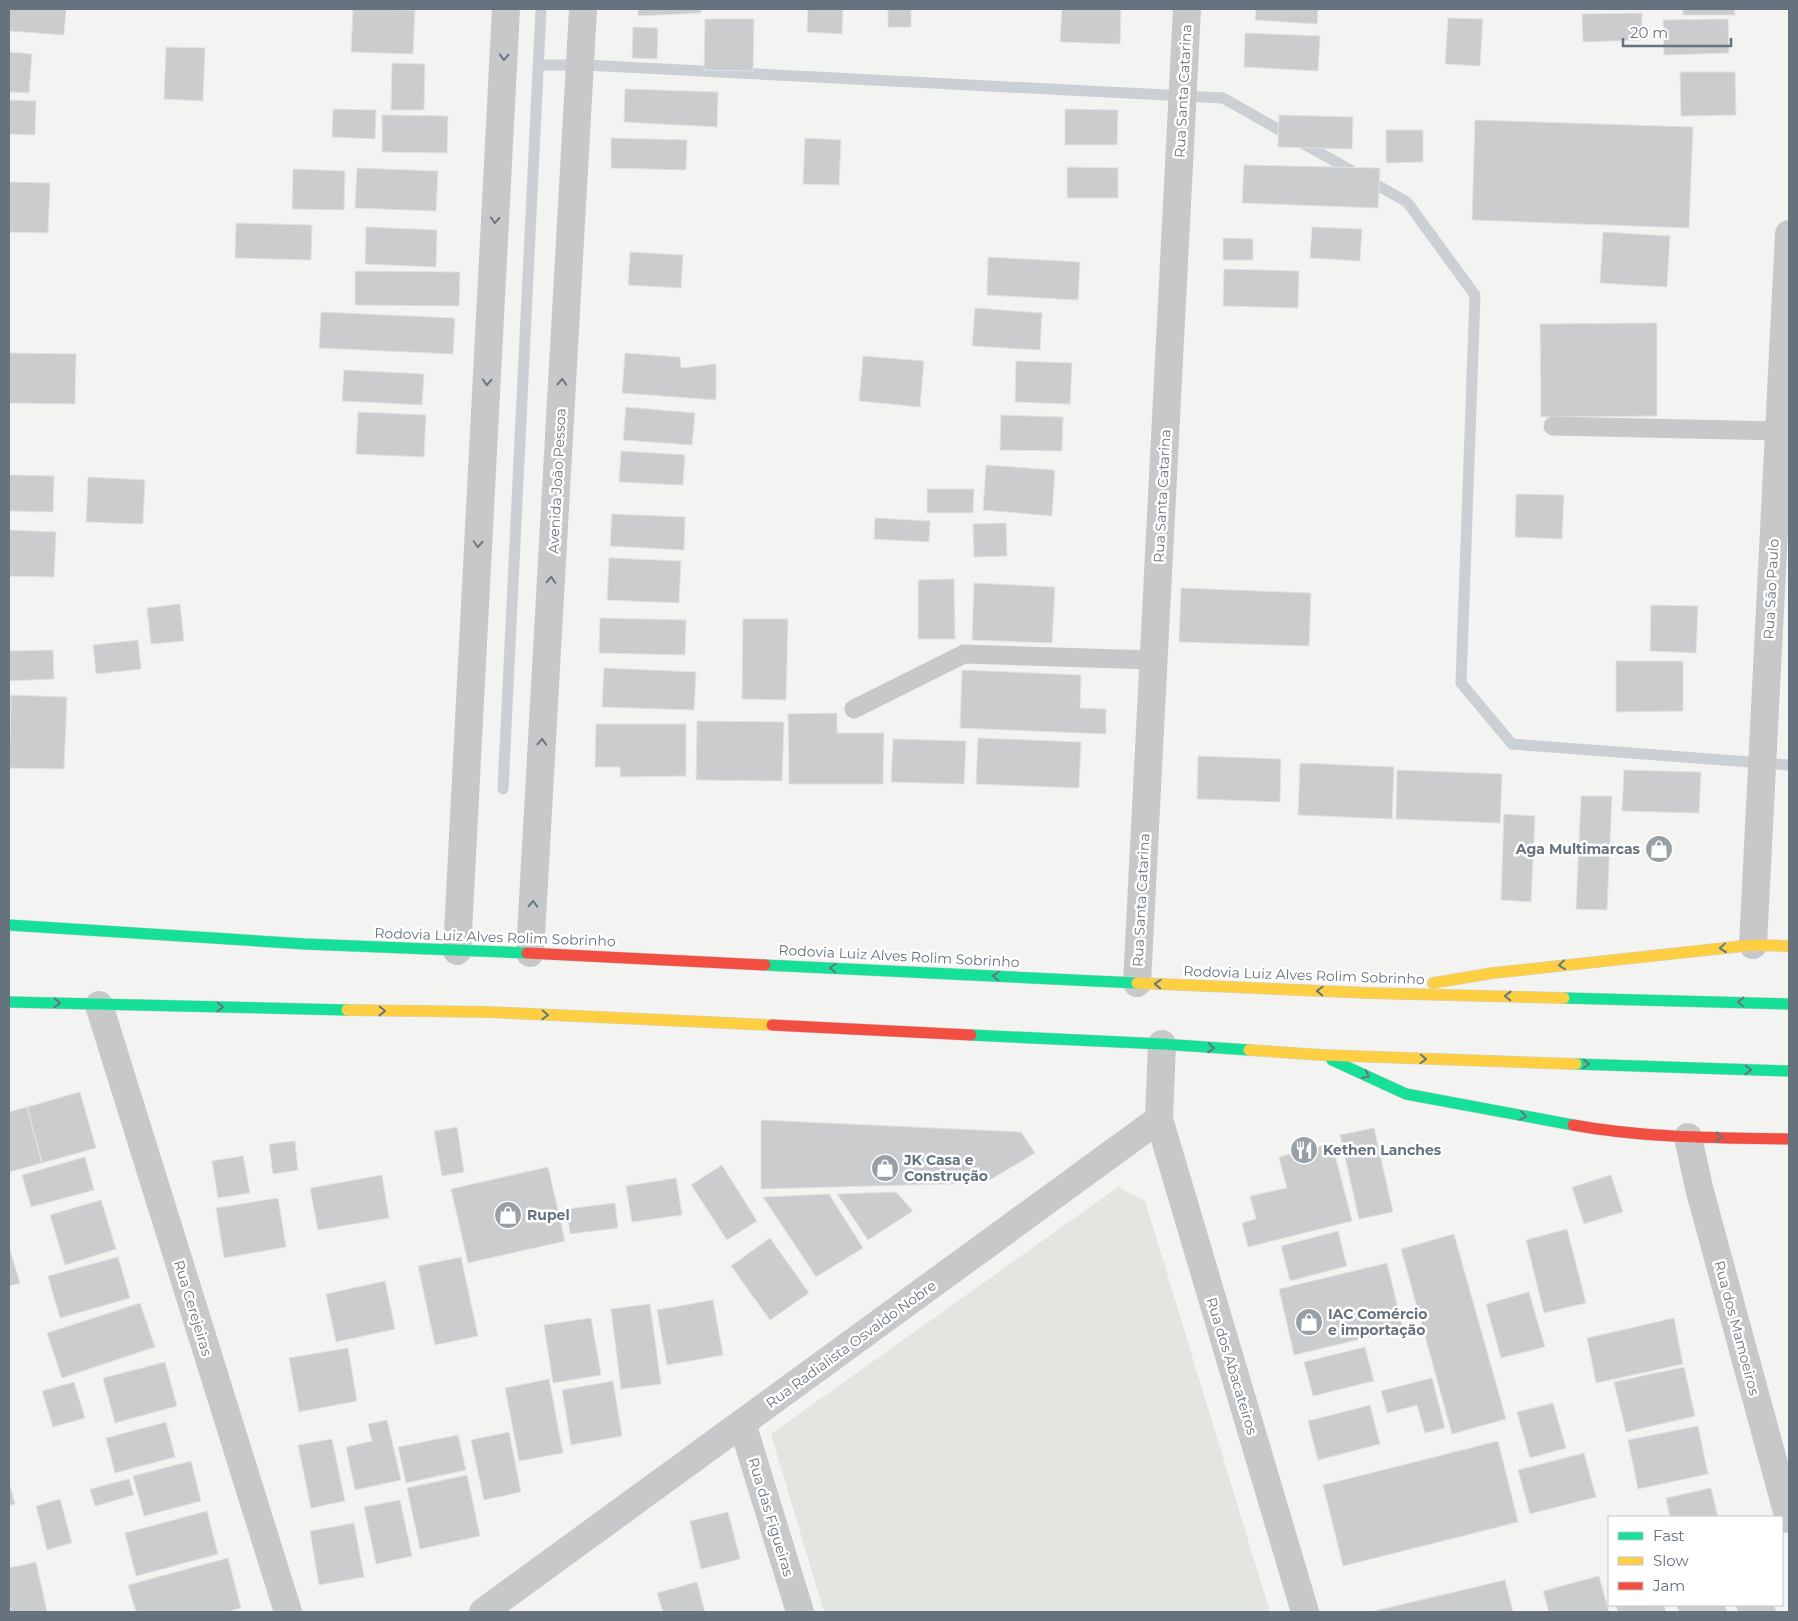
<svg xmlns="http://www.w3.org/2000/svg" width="1798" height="1621" font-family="Montserrat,sans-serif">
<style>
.green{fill:#e2e5e0}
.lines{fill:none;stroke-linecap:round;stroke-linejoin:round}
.stream{stroke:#cad0d3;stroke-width:11}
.building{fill:#cbcccd;stroke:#e2e2e2}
.fast-casing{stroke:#d0d1d1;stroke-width:12}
.slow-casing{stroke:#d0d1d1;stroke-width:12}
.jam-casing{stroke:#d0d1d1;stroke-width:12}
.lane{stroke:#c7c8c9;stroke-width:19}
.street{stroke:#c7c8c9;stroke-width:28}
.fast{stroke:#16e098;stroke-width:11}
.slow{stroke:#ffcf43;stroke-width:11}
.jam{stroke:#f24e42;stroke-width:11}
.oneway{stroke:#6b7783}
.oneway2{stroke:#627880}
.labels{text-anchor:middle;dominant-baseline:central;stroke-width:5;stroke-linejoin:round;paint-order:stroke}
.street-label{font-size:14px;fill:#66737f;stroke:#fff}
.poi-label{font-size:14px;font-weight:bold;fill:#66737f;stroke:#fff;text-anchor:start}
</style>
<rect width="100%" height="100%" fill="#f3f3f2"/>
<path class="green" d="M1118,1187L1145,1201L1270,1612H824L771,1434Z"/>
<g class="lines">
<path class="stream" d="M538,65H585L1223,98L1407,202L1475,295L1461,683L1512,744L1789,765
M503,789L541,9"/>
</g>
<path class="building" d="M9,9H66L64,35L9,31Z
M353,9L415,10L413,54L351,52Z
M638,9H701V13L638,16Z
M808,9H843L842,34L807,32Z
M888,9H911V27H888Z
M1062,9H1121L1120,44L1060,42Z
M1256,9H1318L1317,24L1255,20Z
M1683,9H1734L1735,15H1683Z
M1642,13V40L1583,42L1582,14Z
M1448,18L1483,19L1480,66L1445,64Z
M705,19H754L753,71L704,70Z
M1728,19L1729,53L1664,55L1663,20Z
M633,27L658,28L657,59L632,58Z
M1245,33L1320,36L1318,71L1244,67Z
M166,47L205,48L203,101L164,99Z
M9,52L32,54L29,93L9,92Z
M392,63L425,64L424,110H391Z
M1680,72H1735L1736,115L1681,116Z
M625,89L718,92L717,127L624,122Z
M9,100L36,101L35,135L9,134Z
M333,109L376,110L375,139L332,137Z
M1065,109L1118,110L1117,145H1065Z
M382,115L448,116L447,153L382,152Z
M1279,115L1353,117L1352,149L1278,147Z
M1475,120L1693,127L1689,228L1472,220Z
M1386,130H1423V162L1386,163Z
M611,138L687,140L686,170L611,168Z
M805,138L841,140L839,185L803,184Z
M1244,165L1380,168L1378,208L1242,203Z
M1067,167L1118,168V198H1067Z
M357,168L438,171L436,211L355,208Z
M293,169L345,171L344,210L292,209Z
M9,182L50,183L48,233L9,232Z
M236,223L312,225L311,260L235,258Z
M366,227L437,230L436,267L365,264Z
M1312,227L1362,229L1360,261L1310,258Z
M1603,232L1670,236L1667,287L1600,283Z
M1223,238L1253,239V260H1223Z
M630,252L683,255L681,288L628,285Z
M988,257L1080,262L1078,300L987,295Z
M1224,269L1299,271L1298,308L1223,306Z
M355,271L460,272L459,306L355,305Z
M975,308L1042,313L1040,350L972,346Z
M321,312L455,318L453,354L319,348Z
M1657,323V416L1541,417L1540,324Z
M9,353L76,354L75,404L9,403Z
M625,353L680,357L681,368L716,364V400L622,393Z
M863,356L924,361L920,407L859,401Z
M1016,361L1072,363L1070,404L1015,402Z
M344,370L424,374L422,405L342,401Z
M626,407L695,413L692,445L623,440Z
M358,412L426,415L424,457L356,454Z
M1001,415L1063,417L1062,451L1000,450Z
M621,451L685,455L683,485L619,482Z
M986,465L1055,470L1052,516L983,510Z
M9,475L54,476L53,512L9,511Z
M88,477L145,480L143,524L86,522Z
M927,489H974L973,513H927Z
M1516,494L1564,495L1562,539L1515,537Z
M612,514L685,517L684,550L610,546Z
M875,518L930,521L929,542L874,539Z
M1006,523L1007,556L974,557L973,524Z
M9,530L56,532L54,577L9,576Z
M609,558L681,561L679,603L607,600Z
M954,579L955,639H918V580Z
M974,583L1055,587L1052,643L972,640Z
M1181,588L1311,593L1309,646L1179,642Z
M180,604L184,641L151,644L147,608Z
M1651,605L1698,606L1696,653L1650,651Z
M600,618L686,620L685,655L599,653Z
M743,619H788L786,700L742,699Z
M138,640L141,669L96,674L93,645Z
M53,650L54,679L9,681V651Z
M1616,661H1683V711L1616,712Z
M604,668L696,672L694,710L602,707Z
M962,670L1081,675L1080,708L1106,709V734L960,728Z
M9,695H11L9,768Z
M11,695L67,697L64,769L9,768Z
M837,713V733H884L883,784H789L788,714Z
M697,721L784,722L782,781L696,780Z
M596,724H686V776L620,777V767H595Z
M978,738L1081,742L1079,788L976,784Z
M893,739L966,741L964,784L891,782Z
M1198,756L1281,759L1280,802L1197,799Z
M1300,763L1394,767L1392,819L1298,815Z
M1397,770L1502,774L1500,823L1396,819Z
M1624,770L1701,772L1699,813L1622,811Z
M1581,796H1612L1607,910L1576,909Z
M1504,814L1535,816L1531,902L1501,900Z
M80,1092L96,1148L42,1163L27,1107Z
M27,1107L42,1163L9,1172V1112Z
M761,1120L1021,1132L1035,1153L985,1183L761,1189Z
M457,1127L464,1172L442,1176L434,1131Z
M1374,1128L1393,1212L1359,1219L1340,1135Z
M295,1141L298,1170L273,1174L269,1144Z
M1332,1143L1352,1221L1248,1247L1242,1223L1256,1219L1250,1196L1287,1188L1279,1157Z
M243,1156L250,1193L218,1198L212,1161Z
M85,1157L94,1190L31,1207L22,1175Z
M722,1165L757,1221L727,1240L691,1185Z
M548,1167L565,1241L468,1263L451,1189Z
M382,1175L389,1218L318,1230L310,1188Z
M1611,1175L1623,1212L1584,1224L1572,1187Z
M676,1178L682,1215L632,1222L626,1186Z
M896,1192L913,1211L868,1240L837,1194Z
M829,1194L863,1248L816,1277L763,1197Z
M278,1198L286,1247L224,1258L216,1208Z
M101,1200L116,1249L65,1265L50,1215Z
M615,1203L618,1228L570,1234L567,1209Z
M1567,1229L1586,1303L1544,1313L1526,1240Z
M1338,1231L1347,1266L1290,1281L1281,1246Z
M1454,1234L1506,1419L1452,1434L1401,1249Z
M770,1238L809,1293L770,1320L731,1266Z
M9,1247L20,1283L9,1286Z
M118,1257L130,1298L60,1318L48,1276Z
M461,1257L478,1336L435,1345L418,1266Z
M1387,1263L1403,1329L1294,1355L1279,1289Z
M385,1281L395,1329L336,1342L326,1294Z
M1529,1292L1545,1347L1501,1358L1486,1304Z
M713,1300L723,1355L667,1365L657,1310Z
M140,1303L155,1347L62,1378L47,1333Z
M650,1304L661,1384L621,1389L611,1309Z
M591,1318L601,1375L553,1383L544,1325Z
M1674,1318L1683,1364L1596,1383L1587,1338Z
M1365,1347L1374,1381L1313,1396L1304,1362Z
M348,1348L357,1401L299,1412L289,1358Z
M165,1362L177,1406L115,1423L103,1378Z
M1684,1367L1695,1416L1626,1432L1614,1382Z
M1432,1378L1445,1428L1425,1433L1417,1405L1387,1413L1381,1391Z
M549,1379L563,1453L519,1461L505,1388Z
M613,1381L622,1436L571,1445L562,1390Z
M74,1382L85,1418L53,1427L42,1391Z
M1553,1403L1566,1448L1530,1458L1517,1412Z
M1370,1405L1380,1444L1318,1460L1308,1421Z
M387,1420L401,1480L355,1490L346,1447L372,1441L368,1424Z
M166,1422L175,1457L115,1473L106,1438Z
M1698,1426L1708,1474L1638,1489L1628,1440Z
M509,1432L521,1492L484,1500L471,1440Z
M458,1435L466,1470L406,1483L398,1447Z
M332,1439L345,1501L311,1508L298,1445Z
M1498,1441L1518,1522L1343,1566L1323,1485Z
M1584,1453L1596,1497L1530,1514L1518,1470Z
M191,1461L201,1501L144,1516L133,1476Z
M467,1475L480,1536L420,1549L407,1488Z
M129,1479L134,1495L95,1506L90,1489Z
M9,1482L15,1504L9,1506Z
M1711,1488L1718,1517H1670L1666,1498Z
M60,1499L72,1543L47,1550L36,1506Z
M400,1500L412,1556L376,1564L364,1507Z
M207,1511L218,1554L136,1576L125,1533Z
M728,1512L740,1559L701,1569L690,1521Z
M354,1523L364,1577L319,1585L310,1531Z
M228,1558L241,1608L226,1612H136L128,1585Z
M36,1562L47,1612H11L9,1602V1568Z
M1599,1576L1609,1612H1549L1543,1591Z
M1505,1580L1513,1612H1370Z
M697,1582L705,1612H663L657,1593Z
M1616,1605H1664L1666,1612H1618Z
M1677,1605H1725L1727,1612H1679Z
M1741,1605H1774L1776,1612H1738L1736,1606Z"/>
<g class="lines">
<g class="fast-casing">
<path id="fast" d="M9,925L305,944L527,953
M765,965L1137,983
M1564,998L1789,1004
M9,1002L347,1010
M971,1035L1162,1044L1249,1050
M1332,1060L1406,1094L1573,1125
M1576,1064L1789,1071"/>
</g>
<g class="slow-casing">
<path id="slow" d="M1137,983L1369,993L1564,998
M1433,983L1493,973L1753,945L1789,946
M347,1010L489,1012L772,1025
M1249,1050L1322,1055L1576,1064"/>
</g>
<g class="jam-casing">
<path id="jam" d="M527,953L765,965
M772,1025L971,1035
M1573,1125C1644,1138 1717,1138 1789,1139"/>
</g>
<path class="lane" d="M1553,426L1779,431
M854,709L964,654L1154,660"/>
<path class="street" d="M1753,945L1789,234
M457,951L506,9
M530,953L583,9
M1137,983L1187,9
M99,1005L288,1612
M1162,1044L1159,1119L1305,1612
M1688,1137L1699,1188L1789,1519
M742,1423L800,1612
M483,1612L1159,1119"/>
<use href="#fast" class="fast"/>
<use href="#slow" class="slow"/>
<use href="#jam" class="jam"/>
</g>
<defs><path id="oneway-chevron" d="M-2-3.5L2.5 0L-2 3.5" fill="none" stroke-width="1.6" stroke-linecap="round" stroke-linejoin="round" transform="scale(1.25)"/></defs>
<g class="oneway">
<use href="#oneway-chevron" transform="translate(504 57) rotate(93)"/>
<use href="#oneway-chevron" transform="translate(495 220) rotate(93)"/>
<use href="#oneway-chevron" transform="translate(487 382) rotate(93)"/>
<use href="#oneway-chevron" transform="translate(562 382) rotate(-87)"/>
<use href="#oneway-chevron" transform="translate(478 544) rotate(93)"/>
<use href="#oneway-chevron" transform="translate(551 580) rotate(-87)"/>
<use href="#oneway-chevron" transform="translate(542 742) rotate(-87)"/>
<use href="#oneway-chevron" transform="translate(533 904) rotate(-87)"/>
</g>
<g class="oneway2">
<use href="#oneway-chevron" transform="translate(1723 948) rotate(174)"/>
<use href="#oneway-chevron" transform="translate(1562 965) rotate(174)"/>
<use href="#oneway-chevron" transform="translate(833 968) rotate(-177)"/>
<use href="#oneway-chevron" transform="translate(996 976) rotate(-177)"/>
<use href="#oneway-chevron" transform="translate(1158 984) rotate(-178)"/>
<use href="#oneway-chevron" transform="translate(1320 991) rotate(-178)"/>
<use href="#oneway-chevron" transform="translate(1508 996) rotate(-179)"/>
<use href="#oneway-chevron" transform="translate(1741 1002) rotate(-179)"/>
<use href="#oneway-chevron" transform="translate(57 1003) rotate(2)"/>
<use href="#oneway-chevron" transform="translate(220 1007) rotate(1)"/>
<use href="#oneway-chevron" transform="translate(382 1011) rotate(1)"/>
<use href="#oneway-chevron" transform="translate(545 1015) rotate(3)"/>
<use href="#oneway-chevron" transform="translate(1211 1048) rotate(4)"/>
<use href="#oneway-chevron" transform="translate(1423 1059) rotate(2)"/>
<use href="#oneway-chevron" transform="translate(1586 1064) rotate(2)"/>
<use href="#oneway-chevron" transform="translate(1748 1070) rotate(2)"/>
<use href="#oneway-chevron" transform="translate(1366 1075) rotate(25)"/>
<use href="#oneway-chevron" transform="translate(1523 1116) rotate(11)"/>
<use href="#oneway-chevron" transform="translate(1719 1137) rotate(1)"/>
</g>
<defs>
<g id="shop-disc" transform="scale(1.4375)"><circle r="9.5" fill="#97a0a7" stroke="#fff"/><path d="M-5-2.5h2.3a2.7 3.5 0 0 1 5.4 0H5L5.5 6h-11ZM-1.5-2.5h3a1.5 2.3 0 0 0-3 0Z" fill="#fff"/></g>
<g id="restaurant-disc" transform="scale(1.4375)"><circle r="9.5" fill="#97a0a7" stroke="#fff"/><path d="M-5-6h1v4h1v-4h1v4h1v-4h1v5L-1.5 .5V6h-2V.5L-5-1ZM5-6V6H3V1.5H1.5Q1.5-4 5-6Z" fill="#fff"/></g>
</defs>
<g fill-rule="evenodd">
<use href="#shop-disc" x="1659" y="849"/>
<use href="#restaurant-disc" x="1304" y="1150"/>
<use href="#shop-disc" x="885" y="1168"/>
<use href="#shop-disc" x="508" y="1215"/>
<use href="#shop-disc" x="1309" y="1322"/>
</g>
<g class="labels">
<g class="street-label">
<text transform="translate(1183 91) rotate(-87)">Rua Santa Catarina</text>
<text transform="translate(557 481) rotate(-87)">Avenida João Pessoa</text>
<text transform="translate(1162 496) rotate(-87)">Rua Santa Catarina</text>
<text transform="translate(1771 589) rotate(-87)">Rua São Paulo</text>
<text transform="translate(1141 900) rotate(-87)">Rua Santa Catarina</text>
<text transform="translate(495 937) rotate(2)">Rodovia Luiz Alves Rolim Sobrinho</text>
<text transform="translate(899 956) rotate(3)">Rodovia Luiz Alves Rolim Sobrinho</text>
<text transform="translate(1304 975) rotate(2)">Rodovia Luiz Alves Rolim Sobrinho</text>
<text transform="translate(193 1308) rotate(73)">Rua Cerejeiras</text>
<text transform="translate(1737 1328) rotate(75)">Rua dos Mamoeiros</text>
<text transform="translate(851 1344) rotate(-36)">Rua Radialista Osvaldo Nobre</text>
<text transform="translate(1232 1366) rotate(73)">Rua dos Abacateiros</text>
<text transform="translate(771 1517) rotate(73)">Rua das Figueiras</text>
</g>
<g class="poi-label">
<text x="1640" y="849" text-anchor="end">Aga Multimarcas</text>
<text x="1323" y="1150">Kethen Lanches</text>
<text x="904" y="1160">JK Casa e<tspan x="904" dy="16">Construção</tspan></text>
<text x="527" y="1215">Rupel</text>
<text x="1328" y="1314">IAC Comércio<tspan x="1328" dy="16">e importação</tspan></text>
</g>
</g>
<rect width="1798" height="1621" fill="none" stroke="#66737f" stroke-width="20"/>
<rect x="1608" y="1516" width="175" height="90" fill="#ffffff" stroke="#c2c7cc"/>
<rect x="1618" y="1532" width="25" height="8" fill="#16e098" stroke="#c2c7cc"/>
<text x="1653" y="1541" font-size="15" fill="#66737f">Fast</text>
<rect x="1618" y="1557" width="25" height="8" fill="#ffcf43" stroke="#c2c7cc"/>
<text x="1653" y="1566" font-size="15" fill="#66737f">Slow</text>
<rect x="1618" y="1582" width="25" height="8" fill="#f24e42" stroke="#c2c7cc"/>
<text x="1653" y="1591" font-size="15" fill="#66737f">Jam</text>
<path d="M1623 38v8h108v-8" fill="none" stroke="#66737f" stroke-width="2.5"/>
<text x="1630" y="38" font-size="15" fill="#66737f" stroke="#ffffff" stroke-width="4" paint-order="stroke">20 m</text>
</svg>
